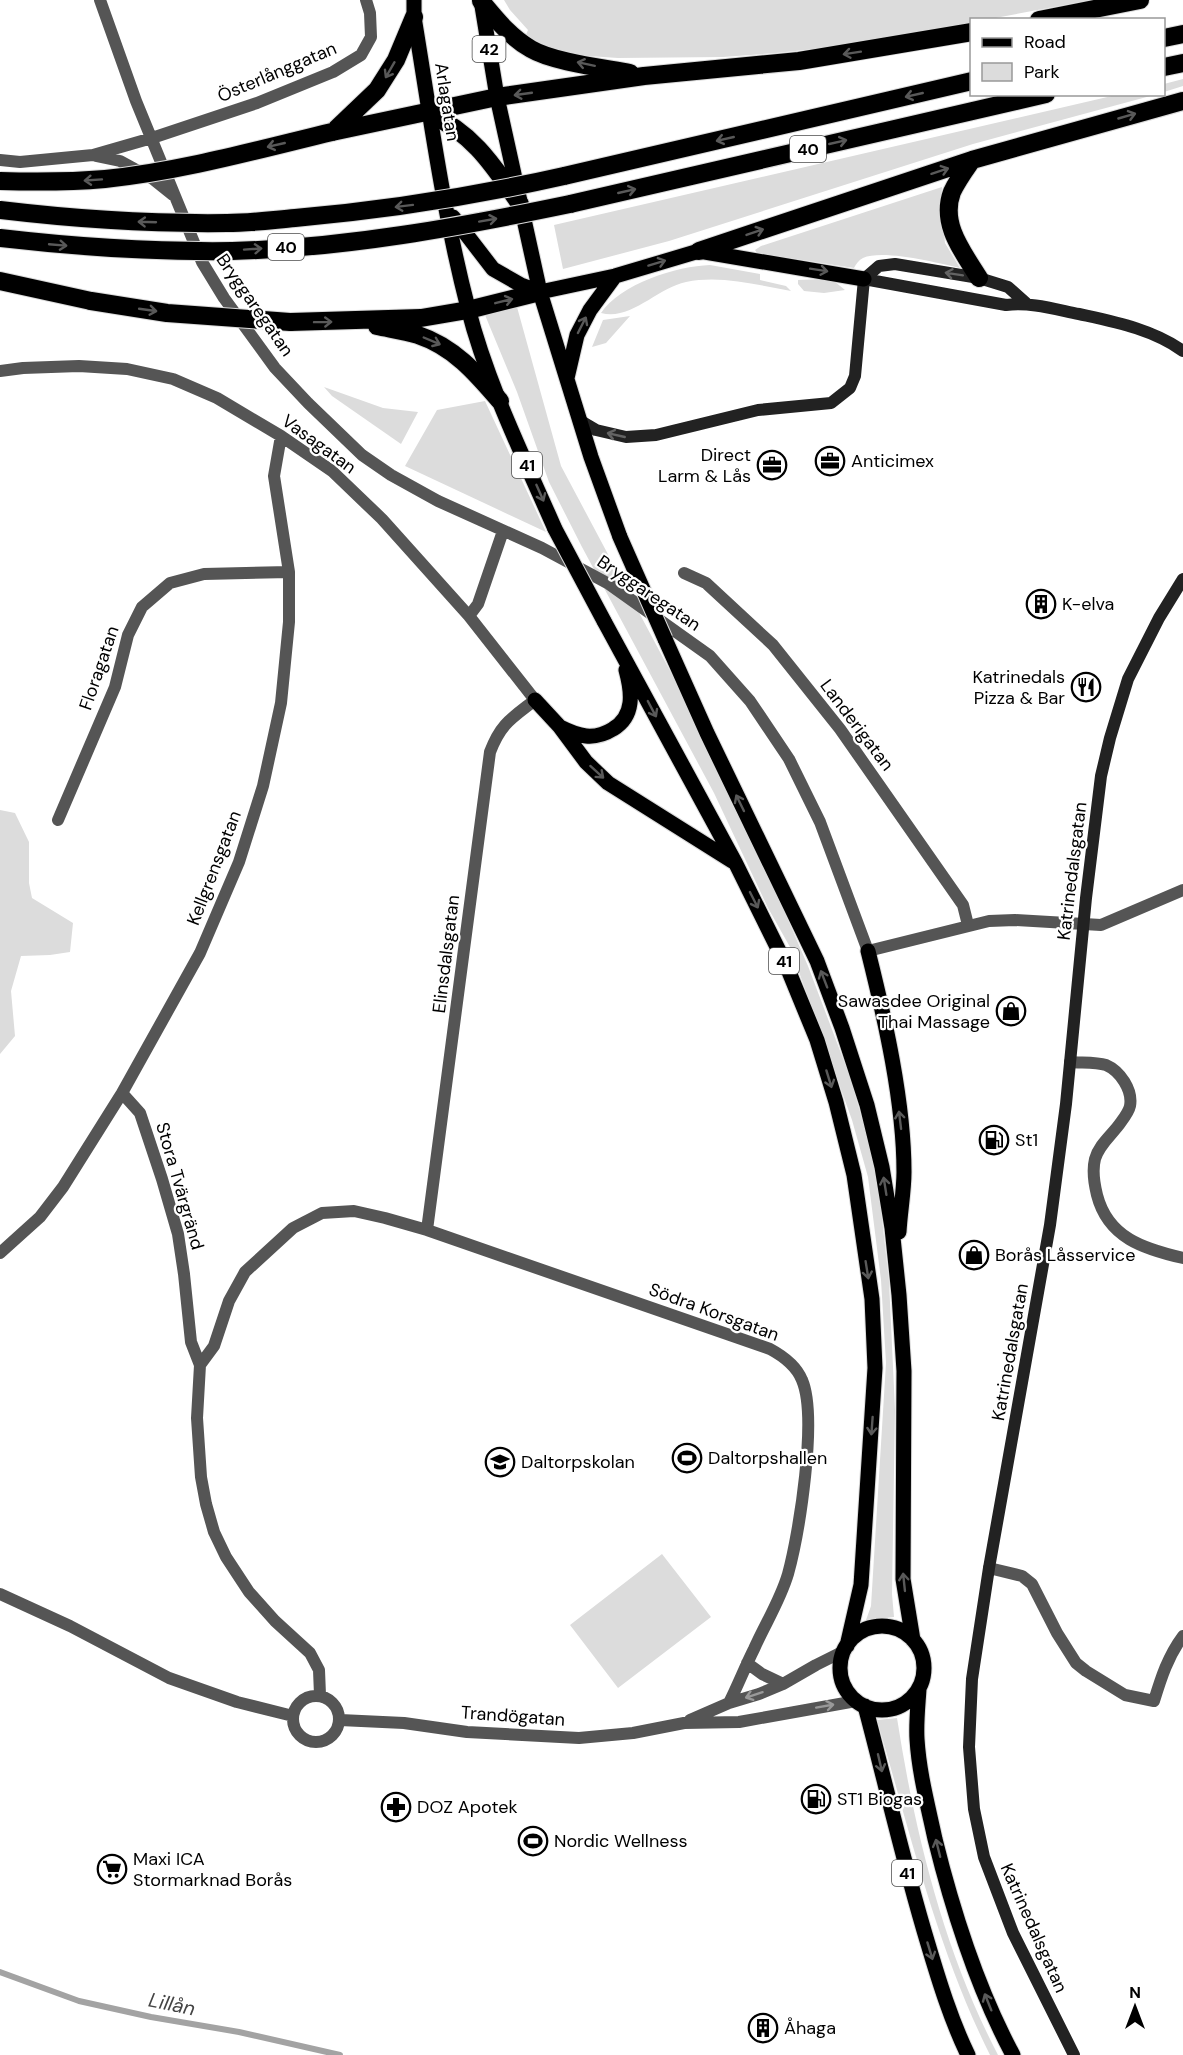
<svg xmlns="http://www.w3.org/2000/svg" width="1183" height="2055" font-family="'DM Sans',sans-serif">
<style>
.green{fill:#dcdcdc}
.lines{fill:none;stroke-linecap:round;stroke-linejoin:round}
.stream{stroke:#a3a3a3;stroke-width:6}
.primary-casing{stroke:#dbdbdb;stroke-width:17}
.highway-casing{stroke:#dbdbdb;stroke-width:20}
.street{stroke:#555;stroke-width:12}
.secondary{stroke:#222;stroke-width:12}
.primary{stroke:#000;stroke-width:15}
.highway{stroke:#000;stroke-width:18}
.primary-bridge-casing{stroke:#dbdbdb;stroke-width:17;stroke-linecap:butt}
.highway-bridge-casing{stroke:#dbdbdb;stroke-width:20;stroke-linecap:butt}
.primary-bridge{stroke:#000;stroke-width:15}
.highway-bridge{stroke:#000;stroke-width:18}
.oneway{stroke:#595959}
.oneway2{stroke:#646464}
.oneway3{stroke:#999}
.labels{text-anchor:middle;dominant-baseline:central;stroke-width:4.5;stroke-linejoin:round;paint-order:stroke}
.shield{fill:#fff;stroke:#4c4c4c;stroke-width:1.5}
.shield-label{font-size:16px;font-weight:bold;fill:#000}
.street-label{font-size:18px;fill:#000;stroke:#fff}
.poi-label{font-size:18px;fill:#000;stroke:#fff;text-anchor:start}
.water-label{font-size:20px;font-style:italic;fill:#444;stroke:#fff}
</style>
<rect width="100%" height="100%" fill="#fff"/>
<path class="green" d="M504,0H1091L990,19L972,20L971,23L853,45L776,53L723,57L618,58L574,55L555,51L525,37L528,30L510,10Z
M1183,79V86L1164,92V84Z
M1116,95H1154L973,144L669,241L563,269L554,225Z
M942,187L941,206L945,243L960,268C938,263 883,249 863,258C859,260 856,264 854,268L757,253L755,250L761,246Z
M710,265L760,274V280L786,286L791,291C757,285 721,275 686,282C657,288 631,321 601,313C620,284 677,266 710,265Z
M825,279L834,281L845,290L824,293L804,291L798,284V280Z
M517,307L561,466L701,729L748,827L808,966L850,1077L871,1150L880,1201L889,1281L895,1410L892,1594L894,1617L866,1620L871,1606L886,1363L881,1280L868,1177L852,1120L790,947L768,908L714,793L582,547L549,482L517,392L485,315Z
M630,316L606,343L592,347L603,320Z
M324,387L383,408L418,412L401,444L332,396Z
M485,401L546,532L405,466L437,410Z
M0,810L15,813L29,842V883L32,898L73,923L70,952L50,955L21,956L11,991L15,1036L0,1054Z
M662,1554L711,1617L618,1688L570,1625Z
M897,1718C915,1834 944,1951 998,2055H990C937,1949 910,1832 877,1720Z"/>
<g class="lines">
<path class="stream" d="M0,1972L79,2001L151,2017L239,2032L340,2055"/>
<g class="primary-casing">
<path id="primary" d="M414,0V17C430,114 443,212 468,308C487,383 524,458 555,529
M481,0L497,97L540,292L591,457L620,537
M453,217L493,269L521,285L540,292L615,276L699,251L864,279
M567,378L577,335L590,310L615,276
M604,621L735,862L787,967L817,1040L836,1102L854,1175L872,1299L875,1368L861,1585L847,1646
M665,639L707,733L817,961L842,1028L867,1105L882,1167L892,1228L899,1295L904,1371L903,1579L913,1640
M535,700L560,727L586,762L608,783L732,861
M560,727C568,731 577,735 586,736C596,737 605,734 613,729C635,716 632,692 626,670
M868,951C885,1019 904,1102 904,1172C904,1192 900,1212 899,1232
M840 1668a42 42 0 1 1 84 0a42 42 0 1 1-84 0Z
M919,1689C918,1705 916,1723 917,1739C919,1773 928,1806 935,1839C953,1912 977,1988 1013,2055
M865,1706C886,1785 904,1865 928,1944C939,1981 951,2020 968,2055"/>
</g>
<g class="highway-casing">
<path id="highway" d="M481,1C496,19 510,37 531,49C553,62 604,68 630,73
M1039,20L1140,0
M1164,38L1183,34
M1164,67L1183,63
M428,113C473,133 493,165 520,204
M334,131L377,90L396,60L414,17
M332,132L497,97L644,76L799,61L972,32
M972,160C965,170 957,181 952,192C940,224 963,252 979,278
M564,176L972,81
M570,204L1046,94
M699,251L972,160L1183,101
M0,281L91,301
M290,322L421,318L468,310L540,292
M377,326C391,329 405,331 418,335C454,347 476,373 500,401"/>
</g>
<path class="street" d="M100,0L136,101L202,262L224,298L275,368L308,403L362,455L391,475L438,501L542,548L609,584L710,656L750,701L789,759L820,822L868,951L989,921L1015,920L1101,925L1183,890
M96,156L120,161L153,179L173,195
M0,160L20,162L93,155L152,138L257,103L333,72L361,55L371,37L370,13L366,0
M0,371L23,368L79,366L127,369L173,379L217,398L281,436L332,471L382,519L469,616L535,700C512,718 501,723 490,752L427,1230
M684,573L706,583L773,645L840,729L963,905L968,925
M469,616L478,604L503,531
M58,820L115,687L128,635L142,607L170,583L204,574L289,572
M1070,1062C1081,1063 1096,1062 1106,1065C1120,1071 1133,1090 1130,1106C1129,1111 1124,1118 1121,1122C1113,1134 1099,1144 1095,1159C1092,1171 1094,1183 1097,1195C1108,1238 1144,1249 1183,1258
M122,1093L140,1113L162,1179L178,1234L184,1274L191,1342L200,1365
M0,1253L40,1217L63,1187L122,1093L200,953L239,862L263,786L281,703L289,622V572L274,476L281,436
M989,1568L1022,1576L1032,1584L1057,1633L1076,1663L1086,1671L1125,1695L1154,1701C1161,1678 1168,1656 1183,1636
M0,1594L70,1626L169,1678L237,1702L293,1716
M747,1663L762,1674L783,1684
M320,1695L319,1670L310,1653L275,1621L249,1592L226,1557L214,1532L206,1504L201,1477L197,1418L200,1365L214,1346L229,1301L245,1272L293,1228L322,1213L354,1211L385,1218L427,1230L770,1349C783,1356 796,1365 802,1380C818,1417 799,1534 788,1574C780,1601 765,1624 754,1649C745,1667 738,1685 729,1703
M293 1719a23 23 0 1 1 46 0a23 23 0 1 1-46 0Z
M340,1720L404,1723L467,1732L579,1738L633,1733L684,1723L739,1722L856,1701
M690,1720L729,1703L759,1694L783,1684L816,1665L844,1651"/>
<path class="secondary" d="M864,279L1006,305C1031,302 1054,309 1079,314C1115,322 1152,329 1183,351
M864,279L879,266L895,264L979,278L1008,287L1026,303
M579,420L596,430L626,437L656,435L758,410L831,403L850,388L855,376L864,279
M1074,2055L1013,1933L984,1857L974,1809L969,1747L972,1679L989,1568L1050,1225L1066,1104L1086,898L1101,776L1110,738L1128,679L1159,618L1183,579"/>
<use href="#primary" class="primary"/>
<use href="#highway" class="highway"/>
<g class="primary-bridge-casing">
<path id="primary-bridge" d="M555,529L604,621
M620,537L665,639"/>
</g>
<g class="highway-bridge-casing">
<path id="highway-bridge" d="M0,181C35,182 70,182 105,179C182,171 257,150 332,132
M0,210C75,219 151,224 227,223C250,223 272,220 295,218C386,210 475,196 564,176
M0,238C77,247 155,252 232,251C346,248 459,227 570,204
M91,301L167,313L290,322"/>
</g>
<use href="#primary-bridge" class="primary-bridge"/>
<use href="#highway-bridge" class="highway-bridge"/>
</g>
<defs><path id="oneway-shaft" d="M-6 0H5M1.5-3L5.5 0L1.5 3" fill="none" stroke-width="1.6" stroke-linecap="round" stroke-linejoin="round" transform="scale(1.5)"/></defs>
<g class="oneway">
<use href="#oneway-shaft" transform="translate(852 53) rotate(171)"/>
<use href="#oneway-shaft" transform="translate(586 64) rotate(-168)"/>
<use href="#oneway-shaft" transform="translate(390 70) rotate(120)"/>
<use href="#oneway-shaft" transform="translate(523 94) rotate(172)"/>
<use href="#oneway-shaft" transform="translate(914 95) rotate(167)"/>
<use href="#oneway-shaft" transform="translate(1127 116) rotate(-16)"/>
<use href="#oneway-shaft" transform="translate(725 139) rotate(167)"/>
<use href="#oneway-shaft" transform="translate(838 142) rotate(-13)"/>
<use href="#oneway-shaft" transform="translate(276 145) rotate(167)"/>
<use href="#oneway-shaft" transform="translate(940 171) rotate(-18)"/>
<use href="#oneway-shaft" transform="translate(93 180) rotate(176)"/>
<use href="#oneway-shaft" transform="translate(627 191) rotate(-13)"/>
<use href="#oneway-shaft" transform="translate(404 206) rotate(173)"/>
<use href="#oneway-shaft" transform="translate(488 220) rotate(-10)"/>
<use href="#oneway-shaft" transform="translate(147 222) rotate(-178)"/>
<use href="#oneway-shaft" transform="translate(755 232) rotate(-19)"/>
<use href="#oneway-shaft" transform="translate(58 245) rotate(5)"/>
<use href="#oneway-shaft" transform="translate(253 249) rotate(-4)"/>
<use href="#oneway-shaft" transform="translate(657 263) rotate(-17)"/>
<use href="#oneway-shaft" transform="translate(819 270) rotate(9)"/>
<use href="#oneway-shaft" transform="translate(504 301) rotate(-14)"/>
<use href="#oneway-shaft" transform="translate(148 310) rotate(8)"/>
<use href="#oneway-shaft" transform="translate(323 322) rotate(-1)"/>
<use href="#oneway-shaft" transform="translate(582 325) rotate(-63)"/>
<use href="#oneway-shaft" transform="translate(432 341) rotate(23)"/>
<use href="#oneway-shaft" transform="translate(540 493) rotate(66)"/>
<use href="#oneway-shaft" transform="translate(652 709) rotate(62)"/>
<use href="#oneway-shaft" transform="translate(597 772) rotate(42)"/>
<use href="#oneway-shaft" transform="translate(740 803) rotate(-116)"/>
<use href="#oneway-shaft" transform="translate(754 900) rotate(63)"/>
<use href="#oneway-shaft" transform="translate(824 979) rotate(-111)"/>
<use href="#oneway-shaft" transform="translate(829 1079) rotate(73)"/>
<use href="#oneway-shaft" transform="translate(900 1120) rotate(-97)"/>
<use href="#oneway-shaft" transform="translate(885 1186) rotate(-99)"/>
<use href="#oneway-shaft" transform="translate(867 1270) rotate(81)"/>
<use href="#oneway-shaft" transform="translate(872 1426) rotate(94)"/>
<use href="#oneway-shaft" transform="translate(904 1582) rotate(-96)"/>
<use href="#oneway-shaft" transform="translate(880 1763) rotate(77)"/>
<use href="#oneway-shaft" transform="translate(938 1848) rotate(-104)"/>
<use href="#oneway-shaft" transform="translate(930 1951) rotate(73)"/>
<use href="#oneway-shaft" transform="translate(988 2002) rotate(-112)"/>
</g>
<g class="oneway2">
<use href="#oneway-shaft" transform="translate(954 274) rotate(-171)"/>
<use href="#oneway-shaft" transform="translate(616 435) rotate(-167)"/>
</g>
<g class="oneway3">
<use href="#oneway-shaft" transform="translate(754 1695) rotate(162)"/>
<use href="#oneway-shaft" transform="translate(825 1706) rotate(-10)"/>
</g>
<defs>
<g id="office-ring" transform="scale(1.5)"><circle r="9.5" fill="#fff" stroke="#000" stroke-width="1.5"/><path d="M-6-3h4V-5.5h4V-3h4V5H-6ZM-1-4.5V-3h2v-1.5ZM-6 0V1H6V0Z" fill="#000"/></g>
<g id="building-ring" transform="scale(1.5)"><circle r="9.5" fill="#fff" stroke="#000" stroke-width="1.5"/><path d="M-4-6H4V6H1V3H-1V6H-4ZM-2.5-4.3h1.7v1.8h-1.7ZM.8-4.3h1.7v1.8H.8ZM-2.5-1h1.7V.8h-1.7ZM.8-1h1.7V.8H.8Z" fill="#000"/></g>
<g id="restaurant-ring" transform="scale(1.5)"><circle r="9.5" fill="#fff" stroke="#000" stroke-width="1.5"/><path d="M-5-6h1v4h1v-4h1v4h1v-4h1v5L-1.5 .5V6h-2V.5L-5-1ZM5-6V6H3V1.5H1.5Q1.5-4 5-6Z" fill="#000"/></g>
<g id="shop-ring" transform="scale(1.5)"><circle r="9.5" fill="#fff" stroke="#000" stroke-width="1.5"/><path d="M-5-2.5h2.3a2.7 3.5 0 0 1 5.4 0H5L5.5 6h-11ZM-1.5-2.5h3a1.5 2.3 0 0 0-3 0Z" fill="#000"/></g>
<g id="fuel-ring" transform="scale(1.5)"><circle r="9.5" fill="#fff" stroke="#000" stroke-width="1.5"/><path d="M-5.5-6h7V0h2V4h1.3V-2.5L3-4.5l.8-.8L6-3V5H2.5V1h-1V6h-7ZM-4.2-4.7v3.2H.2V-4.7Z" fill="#000"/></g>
<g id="stadium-ring" transform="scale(1.5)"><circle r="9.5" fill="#fff" stroke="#000" stroke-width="1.5"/><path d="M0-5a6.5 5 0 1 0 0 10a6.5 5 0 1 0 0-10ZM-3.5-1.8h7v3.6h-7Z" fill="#000"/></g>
<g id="school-ring" transform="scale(1.5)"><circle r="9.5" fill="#fff" stroke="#000" stroke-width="1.5"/><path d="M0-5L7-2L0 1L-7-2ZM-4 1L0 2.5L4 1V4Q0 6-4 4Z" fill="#000"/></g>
<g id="pharmacy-ring" transform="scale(1.5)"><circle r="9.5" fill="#fff" stroke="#000" stroke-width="1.5"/><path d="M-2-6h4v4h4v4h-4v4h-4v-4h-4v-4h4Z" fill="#000"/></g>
<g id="supermarket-ring" transform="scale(1.5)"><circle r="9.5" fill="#fff" stroke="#000" stroke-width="1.5"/><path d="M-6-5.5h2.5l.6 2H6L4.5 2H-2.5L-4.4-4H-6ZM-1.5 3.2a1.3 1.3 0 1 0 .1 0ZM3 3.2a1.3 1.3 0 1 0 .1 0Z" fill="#000"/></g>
</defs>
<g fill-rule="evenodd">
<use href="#office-ring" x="830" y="461"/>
<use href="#office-ring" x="772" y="465"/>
<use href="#building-ring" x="1041" y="604"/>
<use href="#restaurant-ring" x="1086" y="687"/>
<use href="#shop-ring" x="1011" y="1011"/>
<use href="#fuel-ring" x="994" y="1140"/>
<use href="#shop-ring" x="974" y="1255"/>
<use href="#stadium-ring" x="687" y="1458"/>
<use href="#school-ring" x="500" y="1462"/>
<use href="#fuel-ring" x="816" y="1799"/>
<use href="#pharmacy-ring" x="396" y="1807"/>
<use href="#stadium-ring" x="533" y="1841"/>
<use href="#supermarket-ring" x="112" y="1869"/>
<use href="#building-ring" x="763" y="2028"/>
</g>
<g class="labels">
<g class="shield">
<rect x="472.5" y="36" width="33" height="26" rx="4.5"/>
<rect x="790" y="136" width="36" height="26" rx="4.5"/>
<rect x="268" y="234" width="36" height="26" rx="4.5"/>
<rect x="512" y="452" width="30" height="26" rx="4.5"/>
<rect x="769" y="948" width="30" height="26" rx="4.5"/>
<rect x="892" y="1860" width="30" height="26" rx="4.5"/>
</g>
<g class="shield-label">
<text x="489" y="49">42</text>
<text x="808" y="149">40</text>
<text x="286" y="247">40</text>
<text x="527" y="465">41</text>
<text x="784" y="961">41</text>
<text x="907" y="1873">41</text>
</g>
<g class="street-label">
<text transform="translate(277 72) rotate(-23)">Österlånggatan</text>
<text transform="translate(447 102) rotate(81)">Arlagatan</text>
<text transform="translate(255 305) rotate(55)">Bryggaregatan</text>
<text transform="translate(319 444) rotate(36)">Vasagatan</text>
<text transform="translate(649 593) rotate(34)">Bryggaregatan</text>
<text transform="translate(99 668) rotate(-71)">Floragatan</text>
<text transform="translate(857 725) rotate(53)">Landerigatan</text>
<text transform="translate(214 868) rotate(-69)">Kellgrensgatan</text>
<text transform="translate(1072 871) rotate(-83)">Katrinedalsgatan</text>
<text transform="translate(446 954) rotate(-83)">Elinsdalsgatan</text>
<text transform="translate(180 1186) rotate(74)">Stora Tvärgränd</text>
<text transform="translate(714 1312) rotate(20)">Södra Korsgatan</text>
<text transform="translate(1010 1352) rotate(-80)">Katrinedalsgatan</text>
<text transform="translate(513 1716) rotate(4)">Trandögatan</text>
<text transform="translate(1034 1928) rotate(66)">Katrinedalsgatan</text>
</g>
<g class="poi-label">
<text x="751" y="455" text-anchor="end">Direct<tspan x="751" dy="21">Larm &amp; Lås</tspan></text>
<text x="851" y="461">Anticimex</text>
<text x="1062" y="604">K-elva</text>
<text x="1065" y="677" text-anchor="end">Katrinedals<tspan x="1065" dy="21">Pizza &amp; Bar</tspan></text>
<text x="990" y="1001" text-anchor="end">Sawasdee Original<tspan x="990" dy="21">Thai Massage</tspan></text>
<text x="1015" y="1140">St1</text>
<text x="995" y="1255">Borås Låsservice</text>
<text x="708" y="1458">Daltorpshallen</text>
<text x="521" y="1462">Daltorpskolan</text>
<text x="837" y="1799">ST1 Biogas</text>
<text x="417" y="1807">DOZ Apotek</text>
<text x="554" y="1841">Nordic Wellness</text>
<text x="133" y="1859">Maxi ICA<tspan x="133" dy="21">Stormarknad Borås</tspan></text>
<text x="784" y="2028">Åhaga</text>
</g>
<g class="water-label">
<text transform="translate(172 2004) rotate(12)">Lillån</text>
</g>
</g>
<rect x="970" y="18" width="195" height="78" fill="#ffffff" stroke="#999999" stroke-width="1.5"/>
<rect x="982" y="38" width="30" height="9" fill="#000000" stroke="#999999" stroke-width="1.5"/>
<text x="1024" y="48" font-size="18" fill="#000000">Road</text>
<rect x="982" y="63" width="30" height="18" fill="#dcdcdc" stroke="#999999" stroke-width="1.5"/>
<text x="1024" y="78" font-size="18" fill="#000000">Park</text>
<g transform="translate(1135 2007)" stroke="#ffffff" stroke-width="4.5" paint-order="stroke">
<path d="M0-4.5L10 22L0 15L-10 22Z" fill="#000000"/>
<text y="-9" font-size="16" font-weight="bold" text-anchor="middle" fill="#000000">N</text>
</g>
</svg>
